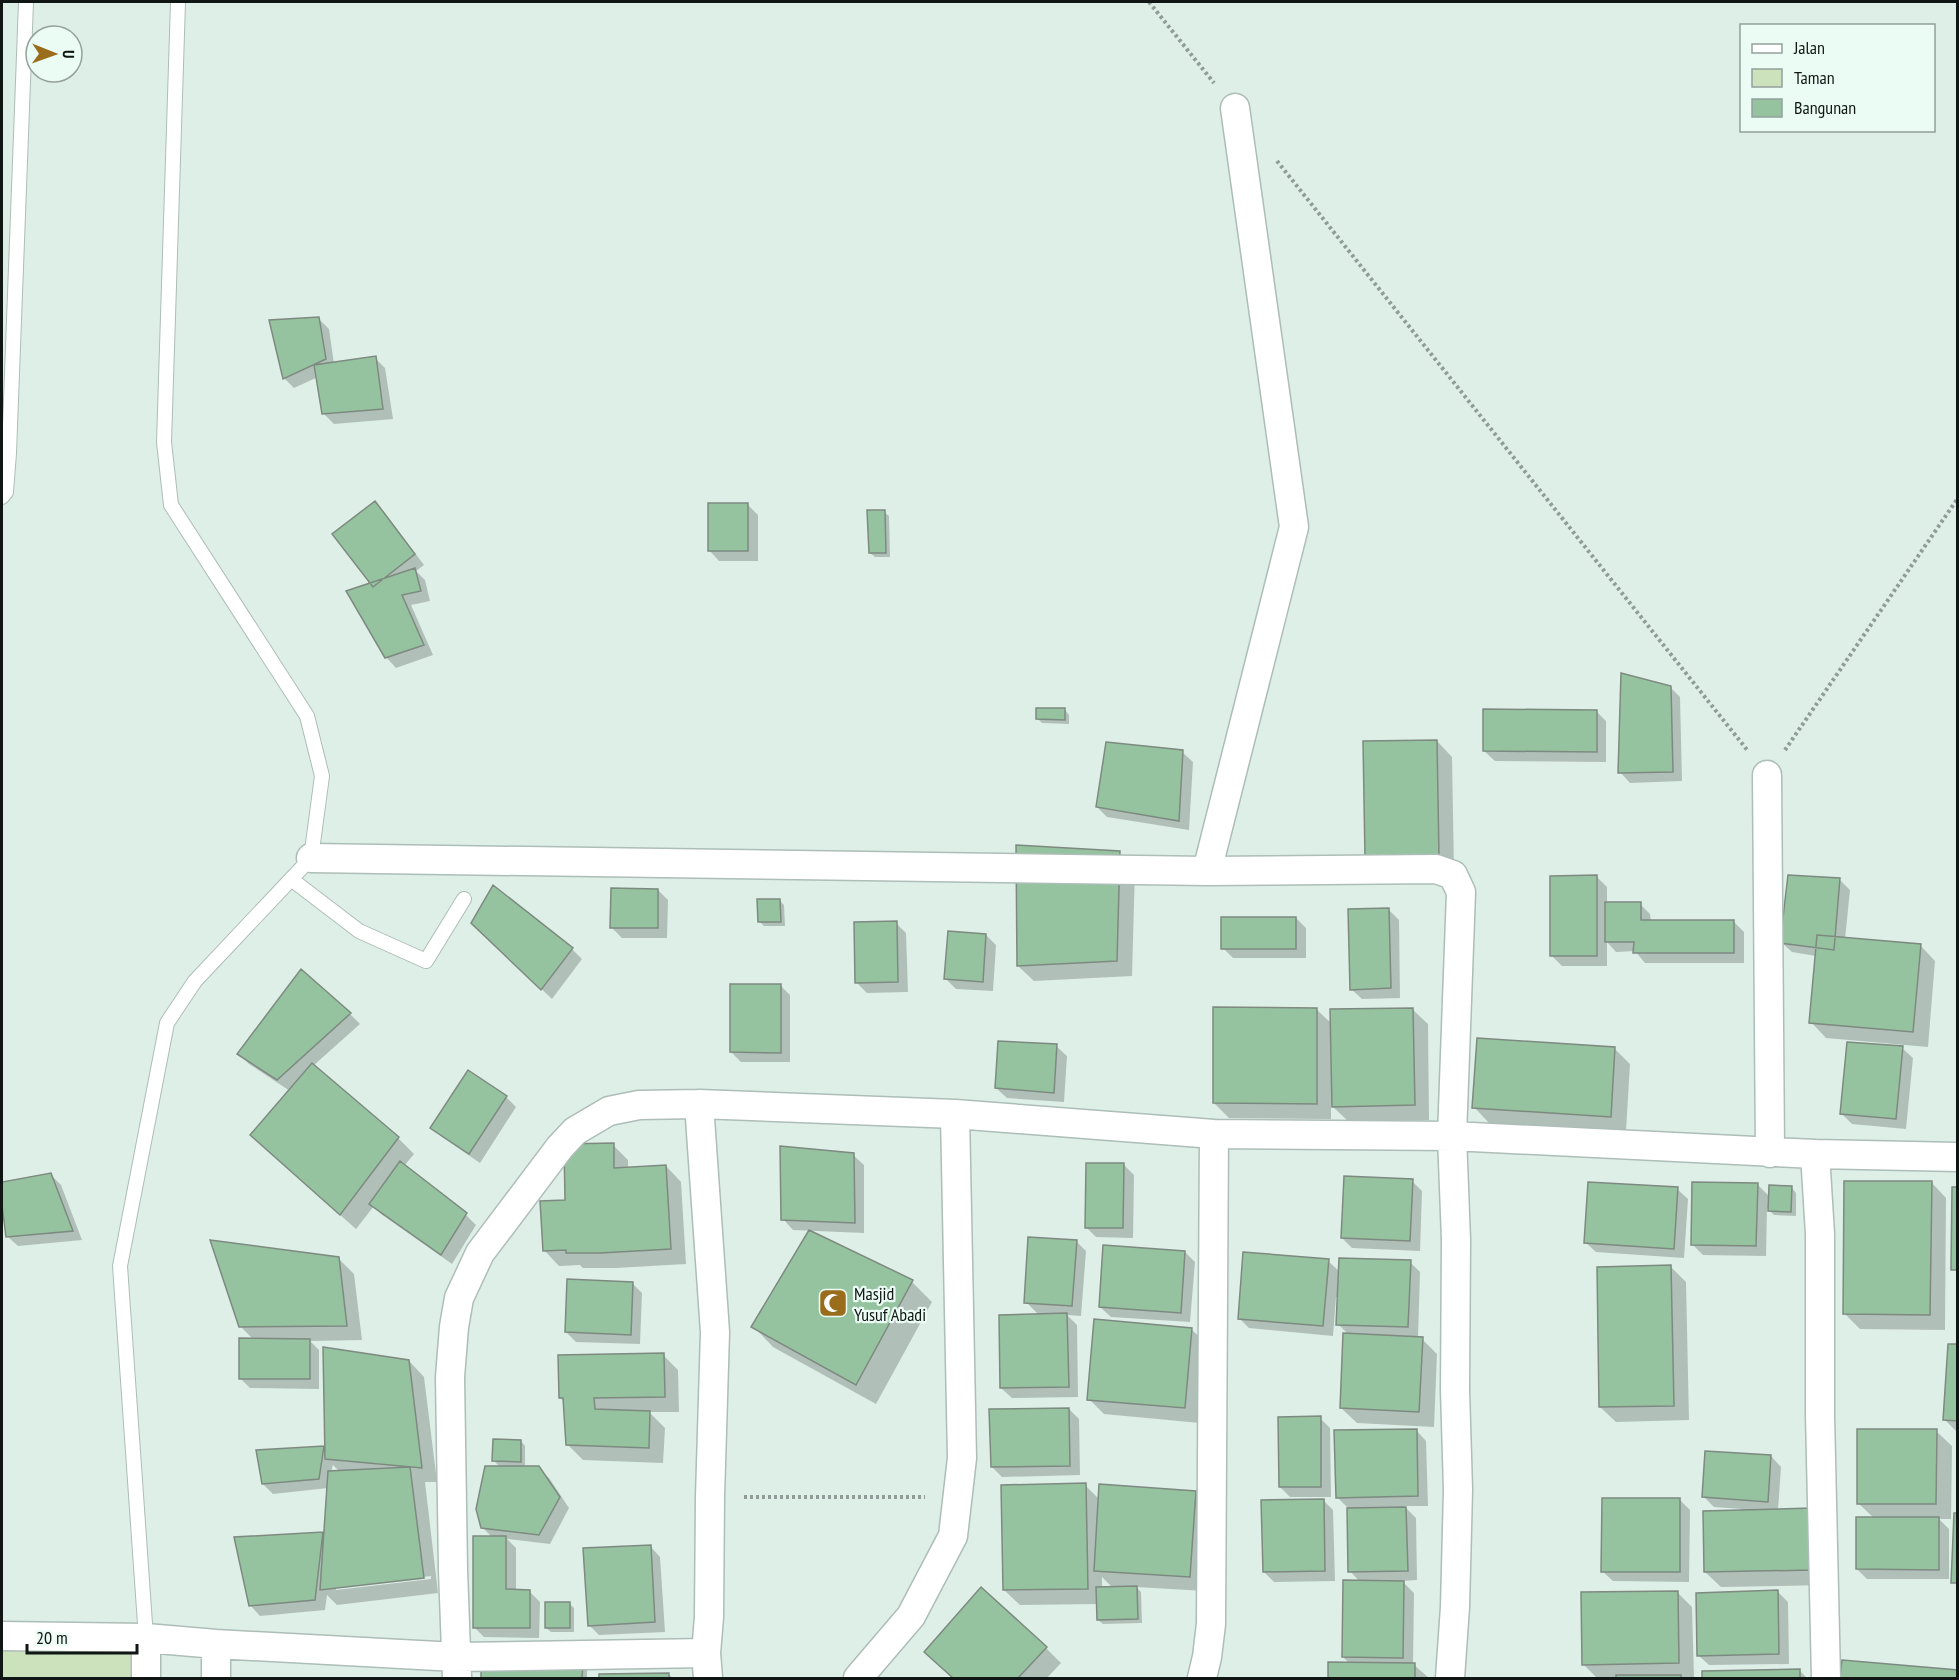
<svg xmlns="http://www.w3.org/2000/svg" width="1959" height="1680" font-family="'PT Sans Narrow',sans-serif">
<style>
.green{fill:#cbe2bc}
.shadow{fill:#0003;fill-rule:evenodd}
.building{fill:#95c3a0;stroke:#7e8a80;stroke-width:1.5}
.lines{fill:none;stroke-linecap:round;stroke-linejoin:round}
.service-casing{stroke:#adbdb7;stroke-width:16}
.minor-casing{stroke:#adbdb7;stroke-width:31}
.path{stroke:#909c97;stroke-width:4;stroke-dasharray:3 3;stroke-linecap:butt}
.service{stroke:#fff;stroke-width:14}
.minor{stroke:#fff;stroke-width:28}
.labels{text-anchor:middle;dominant-baseline:central;stroke-width:4.5;stroke-linejoin:round;paint-order:stroke}
.poi-label{font-size:18px;fill:#101614;stroke:#ebfcf5;text-anchor:start}
</style>
<rect width="100%" height="100%" fill="#deefe8"/>
<path class="green" d="M2,1637L142,1642V1678H2Z"/>
<path class="shadow" d="M319,319L329,329L334,364L375,358L385,368L393,419L334,424L324,414L318,377L294,388L284,378Z
M375,503L385,513L424,565L416,571L425,580L430,601L411,605L433,655L396,668L386,657L372,584Z
M748,505L758,515V561H719L709,550Z
M884,512L889,516L890,557H875L870,553Z
M1670,687L1680,697L1682,781L1630,783L1620,772Z
M1065,710L1069,715V724L1042,723L1038,719Z
M1596,711L1606,721V762L1495,761L1484,751Z
M1437,741L1452,757L1454,871L1382,872Z
M1182,752L1193,762L1189,830L1107,817L1097,807Z
M1119,853L1135,868L1132,976L1034,981L1018,966Z
M1597,877L1607,887V904H1640L1650,914L1651,922H1734L1744,932V963H1645L1635,951L1616,952L1607,942V966H1562L1552,956Z
M1840,880L1850,890L1845,939L1920,945L1935,961L1928,1047L1826,1038L1811,1022L1816,956L1792,952L1781,942Z
M658,890L668,900L667,938H622L612,928Z
M780,901L784,905L785,926H764L759,921Z
M1389,910L1399,920L1400,998L1362,999L1351,989Z
M1296,918L1306,928V958H1233L1223,948Z
M473,923L572,949L582,959L552,999Z
M896,923L906,933L908,992L867,993L857,983Z
M986,935L996,945L993,991L956,989L946,979Z
M780,985L790,995V1062H741L731,1052Z
M1316,1009L1332,1024L1412,1009L1428,1024L1429,1120L1349,1122L1331,1105V1119L1229,1118L1214,1103Z
M350,1014L360,1024L313,1066L398,1138L414,1154L404,1166L466,1215L476,1225L452,1264L381,1214L374,1206L356,1229L267,1150L290,1091L249,1064L239,1054Z
M1056,1046L1067,1056L1064,1102L1007,1098L996,1088Z
M1902,1048L1913,1058L1906,1129L1852,1124L1842,1114Z
M1615,1049L1630,1064L1626,1131L1489,1123L1474,1107Z
M506,1097L516,1107L480,1163L442,1137L432,1127Z
M613,1145L628,1160V1168L666,1166L681,1182L686,1264L616,1268H583L580,1265L559,1266L544,1250L567,1201Z
M853,1155L864,1165V1233L793,1230L783,1219Z
M1124,1165L1134,1175L1133,1238L1096,1237L1086,1227Z
M51,1175L61,1185L82,1240L18,1246L7,1236L2,1184Z
M1412,1181L1422,1191L1420,1251L1352,1248L1342,1238Z
M1931,1182L1946,1198L1945,1330L1860,1329L1845,1314Z
M1758,1185L1770,1197L1792,1188L1796,1193V1216L1774,1215L1767,1208L1766,1256L1703,1255L1692,1244Z
M1677,1189L1688,1199L1684,1258L1596,1252L1585,1242Z
M1076,1241L1086,1251L1081,1316L1067,1315L1077,1325L1078,1397L1012,1398L1001,1388L1039,1315L1026,1302Z
M1185,1252L1195,1262L1190,1322L1111,1317L1100,1307Z
M338,1258L354,1274L362,1340L310,1341L319,1350V1389L250,1388L240,1378L254,1340L240,1326Z
M1328,1261L1340,1272L1410,1262L1420,1272L1418,1338L1422,1339L1437,1354L1434,1427L1357,1423L1341,1408L1349,1335L1338,1324L1339,1297H1336L1333,1336L1249,1328L1239,1318Z
M1671,1267L1686,1282L1689,1420L1616,1422L1600,1407Z
M912,1282L932,1302L876,1404L773,1347L753,1326Z
M632,1283L642,1293L640,1344L576,1342L566,1332Z
M1191,1329L1207,1344L1200,1423L1104,1414L1089,1399Z
M1958,1346V1433L1945,1420Z
M663,1355L678,1370L679,1412H649L665,1428L663,1463L583,1460L567,1444L565,1402L560,1398Z
M409,1361L424,1377L437,1482H425L438,1593L337,1605L327,1595L325,1610L260,1616L250,1605L235,1538L323,1534L325,1536L328,1488L273,1494L263,1484L324,1448L326,1450ZM333,1465L340,1472H331ZM431,1576V1579L336,1590V1587Z
M1069,1409L1079,1419L1080,1475L1002,1477L992,1467Z
M1320,1418L1330,1428L1331,1497H1290L1280,1487Z
M1416,1430L1426,1441L1428,1506H1404L1416,1518L1417,1580L1402,1581L1414,1593L1413,1664L1429,1678H1329V1663L1350,1664L1343,1657L1360,1582L1350,1571L1348,1508L1337,1497Z
M1936,1431L1952,1446L1951,1519H1939L1949,1529V1579H1867L1857,1569L1874,1518L1859,1504Z
M521,1441L525,1446V1468H538L549,1478L569,1508L550,1544L507,1539L516,1548V1591H529L540,1602L539,1638L484,1637L474,1627L493,1538L482,1527L501,1468L493,1460Z
M1771,1456L1781,1467L1778,1510L1828,1585L1721,1587L1705,1572L1742,1509L1714,1507L1704,1497Z
M1085,1485L1100,1500L1195,1492L1211,1508L1205,1591L1136,1587L1141,1592L1142,1623L1103,1624L1098,1620V1604L1020,1605L1004,1590ZM1102,1577L1113,1588H1102Z
M1323,1500L1333,1510L1335,1581L1274,1582L1264,1572Z
M1680,1500L1690,1510L1689,1582L1613,1581L1602,1571Z
M650,1546L660,1557L665,1632L599,1635L589,1625Z
M1677,1592L1692,1607L1694,1678H1597L1583,1664Z
M1778,1592L1788,1602L1789,1664L1709,1665L1698,1655Z
M569,1603L574,1608V1632H551L546,1628Z
M1046,1648L1061,1663L1047,1678H953L926,1652Z
M1843,1661L1958,1671V1678H1842Z
M582,1665L587,1669V1678H482L483,1666Z
M1800,1671L1807,1678H1704V1673Z
M668,1674L673,1678H601L600,1676Z"/>
<path class="building" d="M319,317L326,359L283,379L269,320Z
M376,356L383,409L322,414L314,365Z
M375,501L415,554L373,587L332,534Z
M708,503H748V551H708Z
M867,510H885L886,553H869Z
M415,568L421,591L402,595L424,645L385,658L346,591Z
M1621,673L1671,686L1673,772L1618,773Z
M1036,708H1065V720L1036,719Z
M1483,709L1597,710V752L1483,751Z
M1437,740L1439,856L1365,857L1363,741Z
M1106,742L1183,750L1179,821L1096,807Z
M1016,845L1120,851L1117,961L1017,966Z
M1597,875V956H1550V876Z
M1788,875L1840,878L1834,950L1780,943Z
M493,885L573,948L541,990L471,923Z
M611,888L658,889V928H610Z
M757,899H780L781,922H758Z
M1605,902H1641V920H1734V953H1633L1634,942H1605Z
M1389,908L1391,988L1350,990L1348,909Z
M1221,917H1296V949H1221Z
M897,921L898,982L855,983L854,922Z
M948,931L986,934L983,982L944,979Z
M1817,935L1921,944L1913,1032L1809,1023Z
M301,969L351,1013L277,1080L237,1054Z
M730,984H781V1053L730,1052Z
M1213,1007L1317,1008V1104L1213,1103Z
M1413,1008L1415,1105L1332,1107L1330,1009Z
M1477,1038L1615,1047L1611,1117L1472,1108Z
M998,1041L1057,1044L1054,1093L995,1088Z
M1847,1042L1903,1046L1896,1119L1840,1114Z
M312,1063L399,1137L340,1215L250,1135Z
M468,1070L507,1096L469,1154L430,1128Z
M614,1143V1168L666,1165L671,1249L600,1253H566V1250L543,1251L540,1201L565,1200L564,1144Z
M780,1146L854,1153L855,1223L781,1220Z
M400,1161L467,1213L441,1255L369,1204Z
M1086,1163H1124L1123,1228H1085Z
M51,1173L73,1231L6,1237L2,1205V1182Z
M1344,1176L1413,1179L1410,1241L1341,1238Z
M1844,1181H1932L1930,1315L1843,1314Z
M1588,1182L1678,1187L1674,1249L1584,1243Z
M1692,1182L1758,1183L1756,1246L1691,1245Z
M1769,1185L1792,1186L1791,1212L1768,1211Z
M1952,1187H1958V1270H1951Z
M809,1230L913,1280L856,1385L751,1327Z
M1028,1237L1077,1240L1072,1306L1024,1303Z
M210,1240L339,1257L347,1326L239,1327Z
M1103,1245L1185,1251L1181,1313L1099,1307Z
M1243,1252L1329,1259L1323,1326L1238,1319Z
M1339,1258L1411,1260L1408,1327L1336,1325Z
M1671,1265L1674,1406L1599,1407L1597,1267Z
M567,1279L633,1282L631,1335L565,1332Z
M1067,1313L1069,1387L1000,1388L999,1315Z
M1094,1319L1192,1328L1185,1408L1087,1400Z
M1343,1333L1423,1337L1419,1412L1340,1408Z
M239,1338L310,1339V1379H239Z
M1948,1344H1958V1421L1943,1420Z
M323,1347L409,1360L422,1468L325,1459Z
M664,1353L665,1397L594,1398L595,1409L650,1411L649,1448L566,1445L563,1398H559L558,1355Z
M1069,1408L1070,1466L991,1467L989,1409Z
M1321,1416V1487H1279L1278,1417Z
M1417,1429L1418,1496L1336,1498L1334,1430Z
M1857,1429H1937L1936,1504H1857Z
M493,1439L521,1440V1462L492,1461Z
M324,1446L319,1479L262,1484L256,1450Z
M1705,1451L1771,1455L1768,1502L1702,1497Z
M485,1466H539L560,1497L539,1535L481,1528L476,1509Z
M410,1467L424,1578L320,1590L328,1471Z
M1086,1483L1088,1589L1003,1590L1001,1485Z
M1099,1484L1196,1491L1190,1577L1094,1571Z
M1602,1498H1680V1572H1601Z
M1324,1499L1325,1571L1263,1572L1261,1500Z
M1406,1507L1408,1571L1348,1572L1347,1508Z
M1812,1508L1813,1570L1704,1572L1703,1511Z
M1954,1513H1958V1583H1951Z
M1856,1517H1939V1570L1856,1569Z
M323,1532L315,1600L249,1606L234,1537Z
M473,1536H506V1589L530,1590V1628H473Z
M651,1545L655,1622L588,1626L583,1548Z
M1343,1580L1404,1581L1403,1658L1342,1657Z
M1137,1586L1138,1619L1097,1620L1096,1587Z
M981,1587L1047,1647L1018,1678H953L924,1652Z
M1778,1590L1779,1654L1697,1656L1696,1593Z
M1678,1591L1679,1663L1582,1665L1581,1592Z
M545,1602H570V1628H545Z
M1842,1660L1958,1670V1678H1840Z
M1328,1662L1415,1663V1678H1328Z
M583,1663L582,1678H481V1665Z
M1800,1669V1678H1702V1671Z
M669,1673V1678H599V1674Z
M1616,1675H1681V1678H1616Z"/>
<g class="lines">
<g class="service-casing">
<path id="service" d="M2,497L6,492L9,453L26,2
M291,879L359,931L426,961L464,899
M146,1638L120,1266L167,1023L195,981L311,858L322,776L307,716L171,505L164,442L178,2"/>
</g>
<g class="minor-casing">
<path id="minor" d="M1767,775L1770,1153
M311,858L1207,871L1436,869L1453,875L1461,892L1452,1136L1456,1240L1455,1390L1458,1490L1455,1607L1450,1678
M1207,871L1294,527L1235,108
M699,1104L715,1332L710,1497L709,1617L706,1653
M1815,1154L1958,1157
M2,1636L146,1638L216,1644L456,1657L706,1653L708,1678
M216,1644V1678
M146,1678V1638
M457,1678L453,1570L450,1377L454,1327L459,1298L480,1253L560,1147L575,1131L609,1111L639,1105L699,1104L955,1114
M858,1678L911,1616L953,1536L962,1458L955,1114L1214,1134L1452,1136L1815,1154L1820,1234V1415L1826,1678
M1202,1678L1207,1657L1211,1624L1214,1134"/>
</g>
<path class="path" d="M1149,2L1214,83
M1277,161L1748,751
M1785,750L1958,498
M744,1497H925"/>
<use href="#service" class="service"/>
<use href="#minor" class="minor"/>
</g>
<defs>
<g id="mosque-square" transform="scale(1.5)"><rect x="-9" y="-9" width="18" height="18" rx="4" fill="#9a6d1c" stroke="#ebfcf5"/><path d="M3.5-4.9A6 6 0 1 0 3.5 4.9A5 5 0 1 1 3.5-4.9Z" fill="#fff"/></g>
</defs>
<g fill-rule="evenodd">
<use href="#mosque-square" x="833" y="1303"/>
</g>
<g class="labels">
<g class="poi-label">
<text x="854" y="1293">Masjid<tspan x="854" dy="21">Yusuf Abadi</tspan></text>
</g>
</g>
<rect width="1959" height="1680" fill="none" stroke="#101614" stroke-width="6"/>
<rect x="1740" y="24" width="195" height="108" fill="#ebfcf5" stroke="#93a09b" stroke-width="1.5"/>
<rect x="1752" y="44" width="30" height="9" fill="#ffffff" stroke="#93a09b" stroke-width="1.5"/>
<text x="1794" y="54" font-size="18" fill="#101614">Jalan</text>
<rect x="1752" y="69" width="30" height="18" fill="#cbe2bc" stroke="#93a09b" stroke-width="1.5"/>
<text x="1794" y="84" font-size="18" fill="#101614">Taman</text>
<rect x="1752" y="99" width="30" height="18" fill="#95c3a0" stroke="#93a09b" stroke-width="1.5"/>
<text x="1794" y="114" font-size="18" fill="#101614">Bangunan</text>
<g transform="translate(54 54) rotate(91)"><circle r="28" fill="#ebfcf5" stroke="#93a09b" stroke-width="1.5"/>
<path d="M0-4.5L10 22L0 15L-10 22Z" fill="#9a6d1c"/>
<text y="-9" font-size="16" font-weight="bold" text-anchor="middle" fill="#101614">U</text>
</g>
<path d="M27 1644v9h110v-9" fill="none" stroke="#101614" stroke-width="3"/>
<text x="36" y="1644" font-size="18" fill="#101614" stroke="#ebfcf5" stroke-width="4.5" paint-order="stroke">20 m</text>
</svg>
